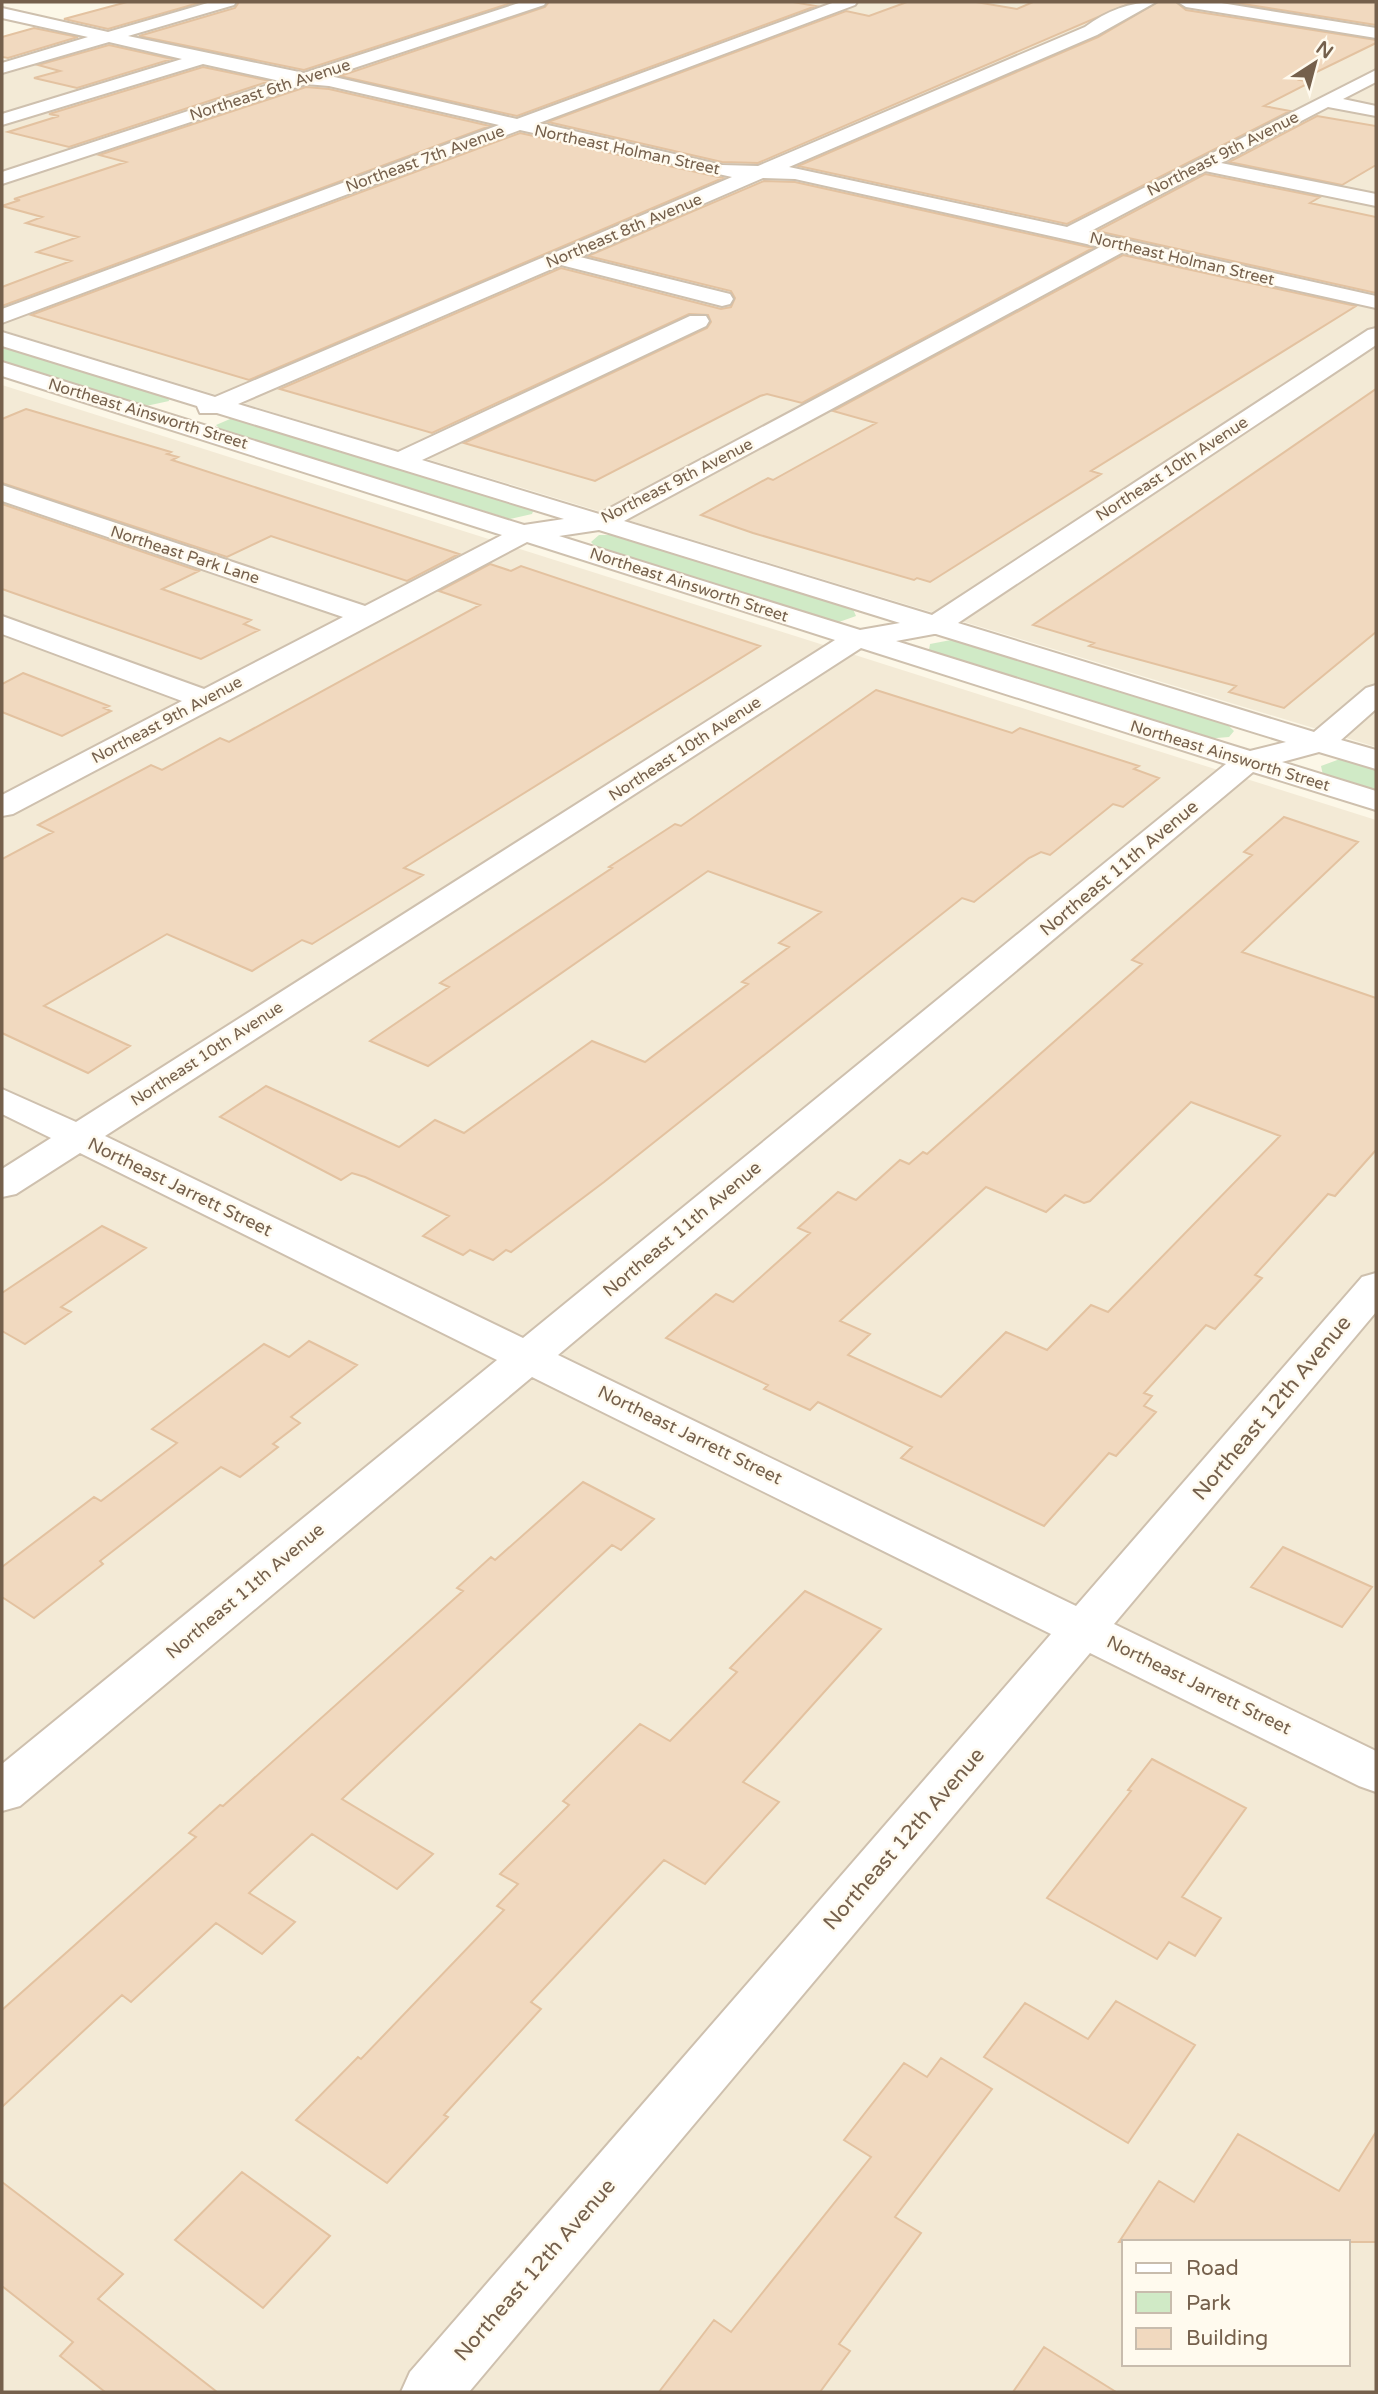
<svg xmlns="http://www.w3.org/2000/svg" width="1378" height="2394" font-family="'Varela Round',sans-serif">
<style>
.residential{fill:#f3ead6;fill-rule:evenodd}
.green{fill:#d0eac6}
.building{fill:#f1d9bf;stroke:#e3c2a0;stroke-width:2;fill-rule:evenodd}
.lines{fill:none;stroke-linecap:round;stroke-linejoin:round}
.minor-casing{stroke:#cec0ae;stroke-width:4}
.minor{fill:#fff;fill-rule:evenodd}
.labels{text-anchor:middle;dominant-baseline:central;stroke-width:5;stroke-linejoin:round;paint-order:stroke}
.far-street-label{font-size:16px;fill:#75604c;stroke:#fffaee}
.street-label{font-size:18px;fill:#75604c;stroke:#fffaee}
.near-street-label{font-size:21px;fill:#75604c;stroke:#fffaee}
</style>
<rect width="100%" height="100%" fill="#fcf7e7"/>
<path class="residential" d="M251,2H1376V747L2,330V75Z
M2,385L1376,820V2392H2ZM1124,2242H1348V2364H1124Z"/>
<path class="green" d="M2,345L168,396L169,401L146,406L2,361Z
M230,419H243L534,509L532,514L510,519L220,429L216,425Z
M599,535H618L852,607L856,616L839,622L828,620L596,547L591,542Z
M951,640L1227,724L1234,731L1229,737L1204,739L933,655L929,650L930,644Z
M1340,759L1376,770V791L1323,775L1321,766Z"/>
<path class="building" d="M127,2H202L108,29L64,19Z
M239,2H514L304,70L139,36L235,8Z
M549,2H793L816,6L517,116L340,76L545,7Z
M907,2H976L1017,9L1033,2H1133L758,163L722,162L548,122L846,11L869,16Z
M1158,2H1176L1186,10L1376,40V43L1300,80L1311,82L1264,106L1290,111L1067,224L798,166L1098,37Z
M1230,2H1376V25Z
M34,28L78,37L8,58L2,57V37Z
M109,45L172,59L77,88L34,78L60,71L38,65Z
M203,67L270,81L69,147L8,132L59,116L49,114Z
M306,87L329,89L490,126L2,306V287L71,261L37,252L78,237L26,223L42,217L2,206L20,200L14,199L126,162L99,155Z
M1317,116L1376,126V165L1342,185L1229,162Z
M520,133L723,178L249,380L31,315Z
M1205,174L1320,197L1310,203L1376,217V293L1097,231Z
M764,181L795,182L1093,248L802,403L767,394L760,396L595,481L464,443L707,328L711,322L708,315L689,314L432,433L280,389L561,268L721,309L731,307L735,298L731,291L588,256Z
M1123,255L1356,306L1091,471L1101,474L930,582L917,578L914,580L753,533L701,515L768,478L773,480L876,423L833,411Z
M1376,389V632L1284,708L1229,692L1236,686L1089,646L1094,643L1033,625Z
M26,409L171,452L167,454L178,457L172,460L459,554L407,581L271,536L227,557L2,483V419Z
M2,504L199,571L162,589L251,620L244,624L259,630L201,659L2,589Z
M490,564L511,571L521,566L760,646L404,868L423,875L312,944L302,940L252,971L167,934L44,1006L130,1046L88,1073L2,1033V859L53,832L38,825L151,765L162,770L220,738L229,742L480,605L439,591Z
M23,673L109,706L104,708L111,711L62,736L2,712V684Z
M876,690L1012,733L1020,728L1139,766L1134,769L1159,778L1123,807L1113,804L1050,855L1041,852L1029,858L974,902L962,898L604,1182L511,1252L506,1250L493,1260L470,1250L463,1255L423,1236L449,1216L365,1177L352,1173L341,1180L220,1117L266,1086L399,1147L435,1120L464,1133L592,1041L645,1062L748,984L742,982L789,947L779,943L821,912L708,871L428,1066L370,1041L449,987L440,983L612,868L609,867L675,824L681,826Z
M1284,817L1358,842L1242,952L1376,998V1150L1335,1196L1328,1194L1255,1275L1262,1278L1215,1329L1206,1325L1144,1393L1152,1396L1144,1406L1156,1412L1116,1456L1109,1453L1044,1526L901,1458L912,1447L818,1402L810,1410L764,1389L768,1385L666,1338L716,1294L733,1302L810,1233L798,1228L838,1192L856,1200L900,1160L909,1164L923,1152L927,1154L1142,964L1132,960L1252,855L1244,852ZM1191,1102L1280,1136L1108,1312L1091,1305L1047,1350L1006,1332L941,1397L848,1355L870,1334L840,1321L986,1187L1046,1212L1065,1195L1084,1203L1090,1201Z
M102,1226L146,1248L61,1307L71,1312L25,1344L2,1331V1293Z
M309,1341L357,1365L291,1417L300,1423L273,1444L278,1447L240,1477L221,1467L100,1561L103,1564L34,1618L2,1597V1567L94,1497L101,1501L177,1443L152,1429L264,1344L289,1357Z
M583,1482L654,1519L621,1550L612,1545L342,1799L433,1854L397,1889L312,1834L249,1893L295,1922L262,1954L216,1923L131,2002L122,1995L2,2107V2010L196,1837L189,1833L220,1805L223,1806L463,1591L457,1588L491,1557L495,1560Z
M1283,1547L1372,1587L1342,1627L1251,1587Z
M805,1591L881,1629L743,1782L779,1802L705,1884L664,1860L531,2002L541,2009L444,2115L448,2117L387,2183L296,2120L358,2057L361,2059L504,1910L497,1906L518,1884L500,1874L569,1805L563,1801L640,1724L670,1741L737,1672L730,1668Z
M1152,1759L1246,1808L1182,1897L1221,1918L1195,1956L1169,1942L1157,1959L1047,1898L1131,1791L1128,1790Z
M1116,2001L1195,2045L1128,2143L984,2057L1025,2003L1088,2039Z
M941,2058L992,2089L895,2217L921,2233L839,2344L850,2351L820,2392H659L714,2320L731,2332L871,2157L844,2140L904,2063L927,2077Z
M1376,2132V2242H1119L1159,2181L1194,2202L1238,2134L1339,2191Z
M242,2172L330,2236L263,2308L175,2240Z
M2,2182L123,2274L98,2299L217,2392H105L60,2356L73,2342L2,2286Z
M1044,2347L1116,2392H1013Z"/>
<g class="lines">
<g class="minor-casing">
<path id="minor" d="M211,2H236L234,5L128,36L304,73L522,2H546L544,5L330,76L517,119L835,2H857L855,5L539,123L722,165L758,166L1085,27C1107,11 1129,2 1156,2L1097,35L789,167L1067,227L1376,70V82L1343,99L1376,106V116L1328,107L1221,163L1376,194V206L1205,171L1089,232L1376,296V308L1123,252L624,521L932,615L1368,330L1376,328V345L958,623L1314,732L1366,688L1376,685V709L1341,740L1376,750V769L1319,752L1282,762L1376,791V810L1253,772L558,1355L1076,1606L1362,1277L1376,1273V1312L1114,1624L1376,1751V1792L1359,1786L1090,1653L469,2392H401L410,2372L1051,1634L532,1377L20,1806L2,1811V1764L497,1360L80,1153L16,1194L2,1197V1169L51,1138L2,1114V1089L76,1122L835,640L527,542L13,814L2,816V795L182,701L2,634V616L204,689L343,617L2,501V485L365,606L502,535L2,376V362L524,525L564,519L217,413H200L197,406L2,346V332L215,397L732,177L520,130L2,323V309L499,125L329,86L306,84L2,184V172L280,81L203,64L2,125V114L182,59L109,42L2,73V63L88,37L2,18V8L108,32ZM763,178L795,179L1100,247L599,514L422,460L706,326L709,321L706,316H690L398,452L238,404L561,265L722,306L730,304L733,299L730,294L580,257ZM599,530L900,623L860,630L559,536ZM934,634H936L1286,742L1250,751L896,641ZM861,648L1226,764L523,1338L105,1136Z
M1178,2H1215L1376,28V38L1186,7Z"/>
</g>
<use href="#minor" class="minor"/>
</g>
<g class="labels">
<g class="far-street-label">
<text transform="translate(270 90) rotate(-18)">Northeast 6th Avenue</text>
<text transform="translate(627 150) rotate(12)">Northeast Holman Street</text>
<text transform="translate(1223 154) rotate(-27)">Northeast 9th Avenue</text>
<text transform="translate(425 159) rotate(-20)">Northeast 7th Avenue</text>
<text transform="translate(624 231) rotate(-23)">Northeast 8th Avenue</text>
<text transform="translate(1182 259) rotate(13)">Northeast Holman Street</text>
<text transform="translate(148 414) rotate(17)">Northeast Ainsworth Street</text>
<text transform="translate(1172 469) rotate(-33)">Northeast 10th Avenue</text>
<text transform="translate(677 481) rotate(-27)">Northeast 9th Avenue</text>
<text transform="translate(185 555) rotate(18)">Northeast Park Lane</text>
<text transform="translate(689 585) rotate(18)">Northeast Ainsworth Street</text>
<text transform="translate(167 720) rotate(-28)">Northeast 9th Avenue</text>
<text transform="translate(685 749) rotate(-33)">Northeast 10th Avenue</text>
<text transform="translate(1230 756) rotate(17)">Northeast Ainsworth Street</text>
<text transform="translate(207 1054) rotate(-33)">Northeast 10th Avenue</text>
</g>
<g class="street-label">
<text transform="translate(1119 868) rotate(-40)">Northeast 11th Avenue</text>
<text transform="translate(180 1187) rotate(26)">Northeast Jarrett Street</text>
<text transform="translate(682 1229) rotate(-40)">Northeast 11th Avenue</text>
<text transform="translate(690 1435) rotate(26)">Northeast Jarrett Street</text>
<text transform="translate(245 1591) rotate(-40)">Northeast 11th Avenue</text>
<text transform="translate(1199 1685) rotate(26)">Northeast Jarrett Street</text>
</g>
<g class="near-street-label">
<text transform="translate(1272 1408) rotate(-50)">Northeast 12th Avenue</text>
<text transform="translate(904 1839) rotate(-49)">Northeast 12th Avenue</text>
<text transform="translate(535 2270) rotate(-49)">Northeast 12th Avenue</text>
</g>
</g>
<rect width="1378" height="2394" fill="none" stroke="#75604c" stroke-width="7"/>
<rect x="1122" y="2240" width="228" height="126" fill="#fffaee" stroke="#c8bcad" stroke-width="2"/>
<rect x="1136" y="2263" width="35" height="10" fill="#ffffff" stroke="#c8bcad" stroke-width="2"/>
<text x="1186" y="2275" font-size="21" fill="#75604c">Road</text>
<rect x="1136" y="2292" width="35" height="21" fill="#d0eac6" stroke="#c8bcad" stroke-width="2"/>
<text x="1186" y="2310" font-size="21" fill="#75604c">Park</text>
<rect x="1136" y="2328" width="35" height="21" fill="#f1d9bf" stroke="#c8bcad" stroke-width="2"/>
<text x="1186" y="2345" font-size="21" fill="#75604c">Building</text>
<g transform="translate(1315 63) rotate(36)" stroke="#fffaee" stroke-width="5" paint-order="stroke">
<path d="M0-5L12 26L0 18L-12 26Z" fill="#75604c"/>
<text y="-10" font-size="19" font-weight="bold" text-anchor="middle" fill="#75604c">N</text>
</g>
</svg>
